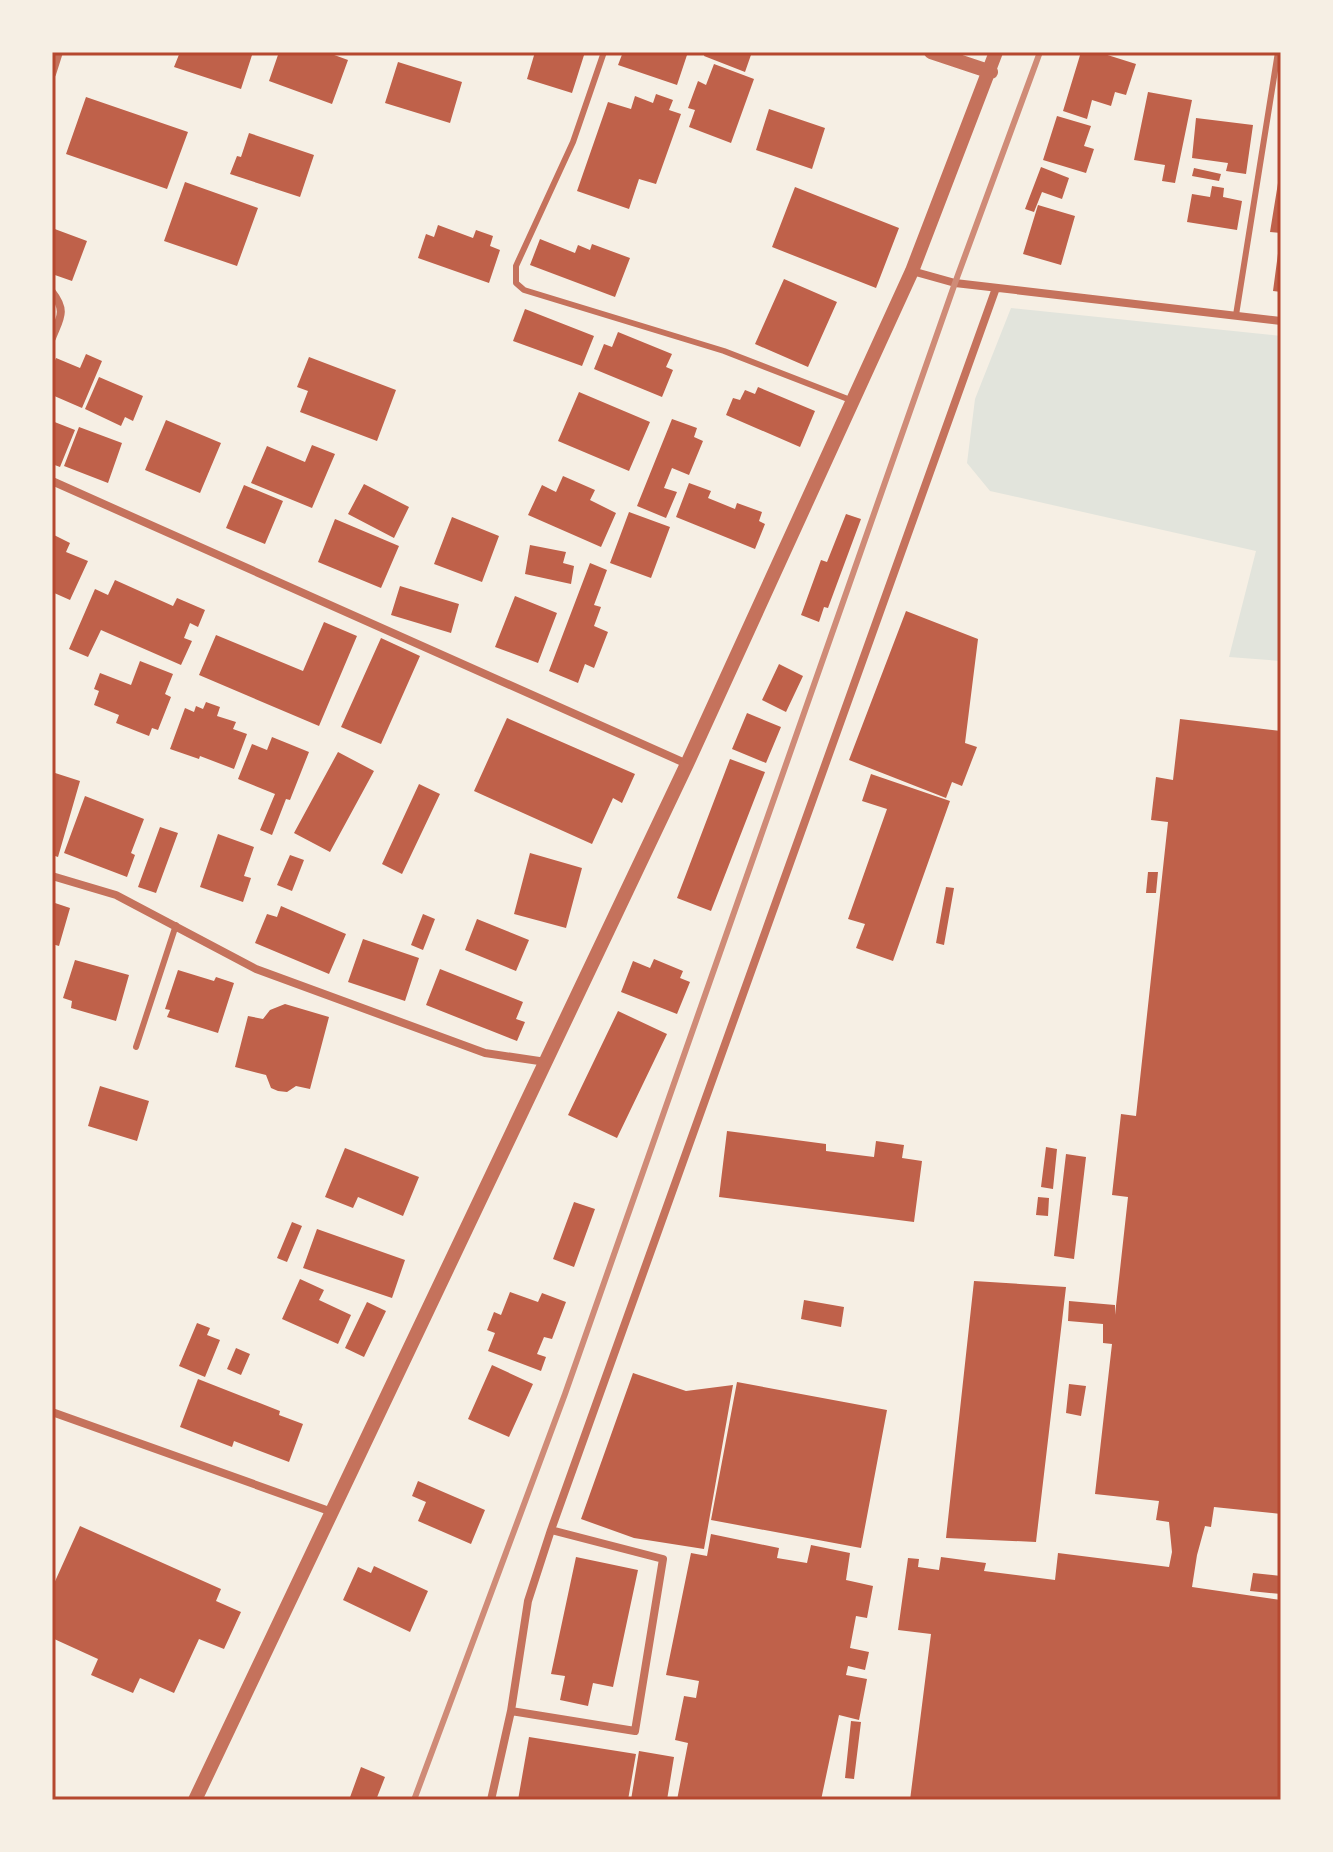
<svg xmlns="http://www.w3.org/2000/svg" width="1333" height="1852" font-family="Cabin,sans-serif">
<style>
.green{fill:#e2e4dc}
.building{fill:#bf614a}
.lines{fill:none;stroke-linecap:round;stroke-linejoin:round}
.service{stroke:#c5725c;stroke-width:6}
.minor{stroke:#c5725c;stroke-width:8}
.tertiary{stroke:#c5725c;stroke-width:14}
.rail{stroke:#cf8b77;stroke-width:6}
.neatline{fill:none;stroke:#b5482f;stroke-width:3}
</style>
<rect width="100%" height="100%" fill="#f6efe4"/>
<path class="green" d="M1011,308L1281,336V661L1229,657L1256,551L990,491L967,463L975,399Z"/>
<path class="building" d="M180,52H253L241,89L174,67Z
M279,52H326L348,60L332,104L269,81Z
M535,52H585L572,93L527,79Z
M623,52H688L677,85L618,65Z
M705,52H752L745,72L704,56Z
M1081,52H1098L1136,64L1126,95L1115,92L1111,106L1092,100L1087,119L1063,111Z
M398,62L462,82L450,123L385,103Z
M714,64L754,79L731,143L689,127L695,110L688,108L698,81L706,85Z
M1148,92L1192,100L1175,183L1162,181L1165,165L1134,160Z
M656,94L673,100L669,110L681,114L656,184L639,179L629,209L577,191L608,102L631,109L635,96L653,103Z
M86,97L188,132L167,189L66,154Z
M769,109L825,128L812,169L756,150Z
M1057,116L1091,126L1084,146L1094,149L1086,173L1043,160Z
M1196,118L1253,125L1246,174L1226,171L1228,163L1192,158Z
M249,133L314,155L300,197L230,174L237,156L241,157Z
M1041,167L1069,178L1062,199L1042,192L1034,212L1025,209Z
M1194,168L1221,174L1219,181L1192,176Z
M185,182L258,208L237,266L164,241Z
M1278,183L1281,184V233L1270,232Z
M1212,186L1224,188L1223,197L1242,201L1237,230L1187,222L1192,194L1210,197Z
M795,187L899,228L876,288L772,247Z
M1038,205L1075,216L1061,265L1023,254Z
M438,225L473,238L476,230L493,236L490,246L500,250L489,283L418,258L426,234L434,237Z
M52,228L87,241L72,281L52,274Z
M540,239L575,253L578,245L590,250L592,244L630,258L615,297L530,265Z
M1279,246H1281V292L1273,291Z
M784,279L837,302L808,367L755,344Z
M525,309L594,336L582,366L513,341Z
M618,332L672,354L666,367L673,370L662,397L594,369L604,344L612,347Z
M86,354L102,361L82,408L52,395V368L56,358L80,368Z
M309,357L396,390L377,441L300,412L308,391L297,387Z
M99,377L143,396L133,421L125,417L121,426L85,409Z
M758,387L815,411L800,447L726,415L733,398L740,400L745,390L755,394Z
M579,392L650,422L629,471L558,441Z
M672,419L697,428L694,437L703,441L689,475L672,468L664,488L677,492L666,518L637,506Z
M166,420L221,443L200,493L145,470Z
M52,421L75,430L60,467L52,464Z
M79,427L122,443L108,483L64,466Z
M312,445L335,454L312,508L251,483L267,446L305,462Z
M563,476L595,490L590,500L616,513L601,547L528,515L542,485L556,492Z
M689,483L711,491L708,498L735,509L737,503L762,512L759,521L765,524L755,549L676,517Z
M364,484L409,507L394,538L348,514Z
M244,485L283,501L265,544L226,528Z
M629,512L670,527L651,578L610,563Z
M846,514L861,519L828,608L824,607L819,622L801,615L821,560L827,562Z
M452,517L499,536L482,582L434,564Z
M335,519L399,546L381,588L318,562Z
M52,534L70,543L66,552L88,561L70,600L52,592Z
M530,545L566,552L563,563L574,566L571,584L525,574Z
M590,563L607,570L594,605L601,607L594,626L608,632L594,668L585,664L578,683L549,671Z
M115,580L173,606L177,598L205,610L198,627L190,623L184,638L192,641L181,665L101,630L88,657L69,649L95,589L108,595Z
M400,586L459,604L451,633L391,615Z
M515,596L557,613L538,663L495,647Z
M906,611L978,639L965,743L977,747L962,786L952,782L946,798L849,760Z
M324,622L357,636L319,726L199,675L216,635L303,671Z
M381,638L420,656L381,744L341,727Z
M140,661L173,674L165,694L171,697L158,730L152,728L149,736L116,723L119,715L94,705L99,691L94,689L100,673L131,685Z
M779,664L803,676L786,712L762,700Z
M206,702L220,707L217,716L236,722L233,729L247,734L234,769L200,756L199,759L170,749L185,708L194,712L196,706L203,709Z
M747,713L781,727L766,763L732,749Z
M507,718L635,774L622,803L613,798L592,844L474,791Z
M1180,719L1281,731V1514L1214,1507L1211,1527L1205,1526L1197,1555L1192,1587L1281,1600V1800H910L931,1634L898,1630L908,1558L919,1559L918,1567L939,1570L941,1557L986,1563L984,1571L1055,1580L1058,1553L1169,1567L1172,1552L1169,1522L1156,1520L1159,1501L1095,1494L1112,1344L1103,1343V1324L1068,1321L1069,1301L1115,1305V1315L1128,1197L1112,1195L1121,1114L1136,1116L1168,822L1151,820L1156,777L1173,780Z
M272,737L309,752L290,800L286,799L272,835L260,830L275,794L238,779L252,744L267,750Z
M338,752L374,771L330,852L294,833Z
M730,759L765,772L711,911L677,898Z
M52,772L80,781L58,857L52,855Z
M871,774L950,801L893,961L856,948L865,924L848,919L887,809L862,801Z
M419,784L440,794L402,874L382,864Z
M85,796L144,819L131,853L135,855L127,877L64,853Z
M160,827L178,833L156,893L138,887Z
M218,834L254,847L244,876L251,878L243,902L200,887Z
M530,853L582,868L566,928L514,914Z
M290,855L304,860L292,891L277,885Z
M1148,872H1158L1156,893H1146Z
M946,887L954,888L944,945L936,943Z
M52,902L70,908L59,946L52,944Z
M281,906L346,934L329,974L255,943L267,914L277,917Z
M423,914L435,919L423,950L411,945Z
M477,919L529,940L516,971L465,950Z
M363,939L419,958L405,1001L348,982Z
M654,959L683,971L680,978L690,982L677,1014L621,992L633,961L650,968Z
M75,960L129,975L116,1021L71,1008L72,1001L63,998Z
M440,969L523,1002L516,1019L525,1022L517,1041L426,1005Z
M178,970L214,981L216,977L234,983L218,1033L167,1017L170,1010L165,1009Z
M285,1004L329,1017L310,1089L296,1086L287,1092L278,1091L271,1088L266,1075L235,1067L248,1016L263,1019L270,1010Z
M618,1011L667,1034L617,1138L568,1115Z
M100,1086L149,1101L137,1141L88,1126Z
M727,1131L826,1144V1151L874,1157L876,1141L904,1145L902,1158L922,1161L914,1222L719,1197Z
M1046,1147L1057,1149L1053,1189L1041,1187Z
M345,1148L419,1177L403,1216L358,1197L353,1208L325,1197Z
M1066,1154L1086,1157L1074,1259L1054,1256Z
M1038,1197L1049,1198L1048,1216L1036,1215Z
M574,1202L595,1209L574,1267L553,1259Z
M292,1222L302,1226L287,1262L277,1258Z
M317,1229L405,1260L392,1298L303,1268Z
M300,1279L324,1290L319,1300L351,1315L338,1344L282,1319Z
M974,1281L1066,1287L1036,1542L946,1538Z
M510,1292L538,1302L542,1293L566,1302L552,1339L544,1337L537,1354L546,1357L541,1371L488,1351L495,1333L487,1330L494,1312L501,1315Z
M804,1300L844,1307L841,1327L801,1319Z
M367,1302L386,1311L364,1357L345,1348Z
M197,1323L210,1328L207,1335L220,1340L205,1377L179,1366Z
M236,1348L250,1354L241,1375L227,1369Z
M492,1365L533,1384L509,1437L468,1419Z
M633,1373L686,1391L733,1385L704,1549L634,1538L581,1519Z
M198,1379L280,1411L279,1415L303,1424L289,1462L234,1441L232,1447L180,1427Z
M737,1382L887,1410L861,1548L711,1520Z
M1069,1384L1086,1386L1081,1416L1066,1413Z
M418,1481L485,1510L471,1544L418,1521L426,1502L412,1496Z
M80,1526L221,1589L216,1601L241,1612L224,1649L199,1639L174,1693L140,1678L133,1693L91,1675L98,1659L52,1638V1588Z
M711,1534L779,1548L777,1558L807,1563L811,1545L850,1553L846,1580L873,1586L867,1618L856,1616L850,1648L869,1652L865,1670L848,1666L846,1675L867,1679L859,1720L839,1715L821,1800H677L688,1743L675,1740L684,1696L696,1698L699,1681L666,1675L691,1553L707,1556Z
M576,1557L638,1570L613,1687L593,1683L588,1706L560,1700L565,1676L551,1674Z
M374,1566L428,1591L410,1632L343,1600L358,1567L371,1573Z
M1253,1573L1281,1576V1594L1250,1591Z
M851,1721L861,1722L854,1779L845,1778Z
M529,1737L636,1754L628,1800H518Z
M639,1751L674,1757L667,1800H631Z
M361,1767L385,1777L376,1800H349Z"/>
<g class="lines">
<path class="service" d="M604,52L573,142L516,266V283L524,290L724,351L853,401
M1236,315L1278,52
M136,1047L176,925"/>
<path class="minor" d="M52,74L59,52
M912,271L955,283L1281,321
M52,292C67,311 60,318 52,338
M52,481L687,764
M52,876L116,895L256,969L485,1053L546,1062
M52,1412L332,1512
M551,1530L996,288
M491,1800L511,1711L528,1601L551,1530L663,1559L635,1731L511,1711"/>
<path class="tertiary" d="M931,52L991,72
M195,1800L687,764L912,271L996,52"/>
<path class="rail" d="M414,1800L565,1394L955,283L1040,52"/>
</g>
<rect width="1333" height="1852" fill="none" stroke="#f6efe4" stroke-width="108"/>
<rect x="54" y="54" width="1225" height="1744" class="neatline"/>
</svg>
